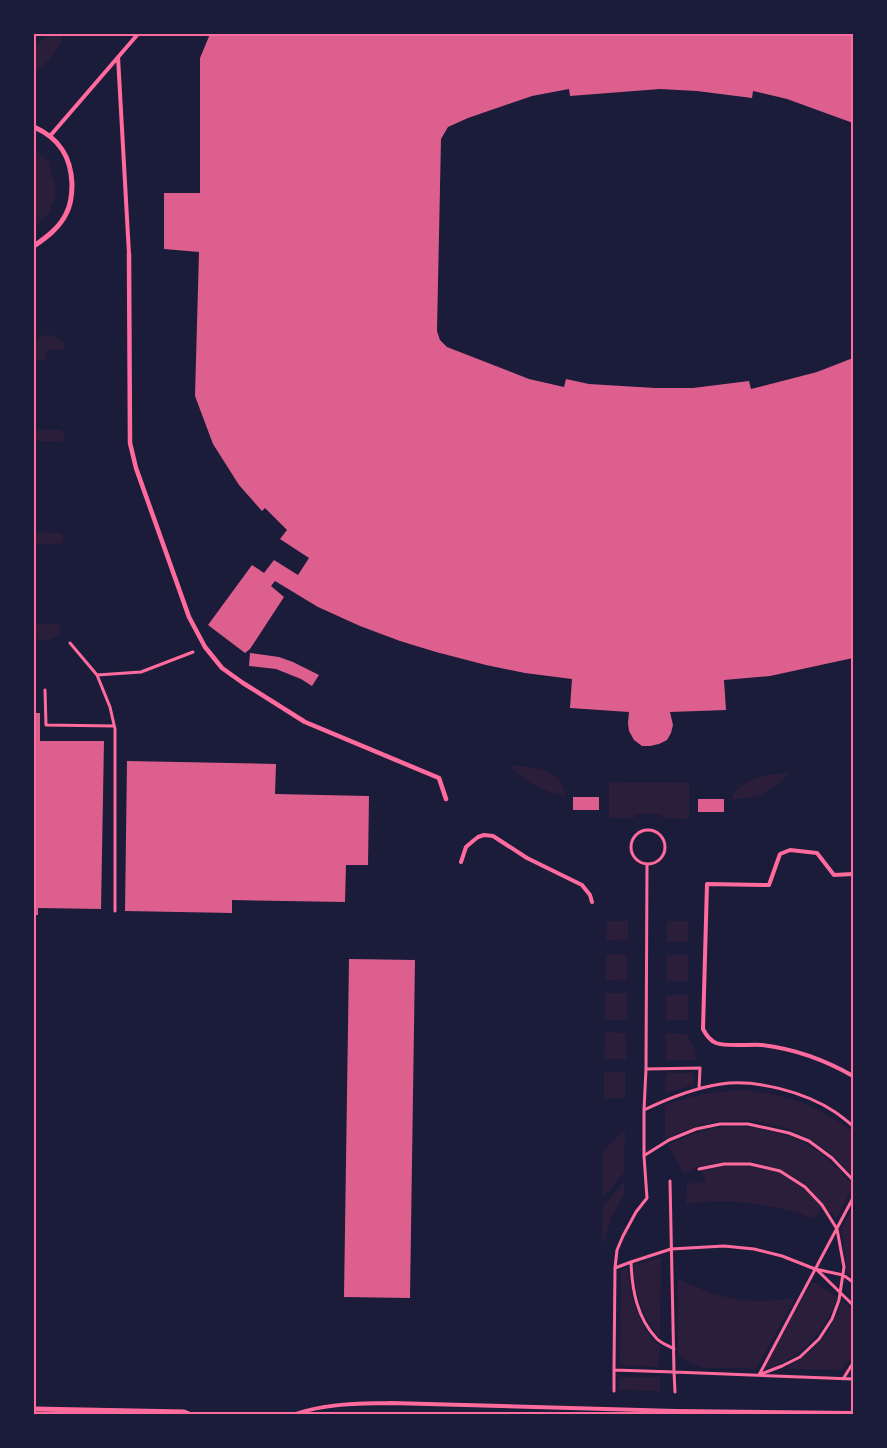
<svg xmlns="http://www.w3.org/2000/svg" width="887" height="1448" font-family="'Nunito Sans',sans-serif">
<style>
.green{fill:#2a1e3b}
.building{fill:#dd5f8e}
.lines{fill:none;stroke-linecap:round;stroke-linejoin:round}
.path{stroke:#ff6b9d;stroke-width:3}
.service{stroke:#ff6b9d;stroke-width:4}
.pedestrian{stroke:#ff6b9d;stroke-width:4.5}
.minor{stroke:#ff6b9d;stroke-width:5}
.neatline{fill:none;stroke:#ff6b9d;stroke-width:2}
</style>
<rect width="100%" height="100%" fill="#1b1b3a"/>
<path class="green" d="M54,34H62C61,52 45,63 34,75V46L49,35Z
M34,149L49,161C51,166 50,172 52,176C53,179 55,181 55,183C59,200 47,219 34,227Z
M44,335C53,334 61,337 65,346L63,350H47L46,360H34V342L39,337Z
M34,430H60L64,432L65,438L63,441L59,442L34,441Z
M34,532L61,533L63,536L64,540L60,544H34Z
M34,624H58L60,626L61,630C55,641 45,641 34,639Z
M509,765C534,768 560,766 566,796C542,792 526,782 509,765Z
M789,772C771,793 759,798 731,799C740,777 769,775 789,772Z
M609,782L689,783V819L662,818V814H634V818H609Z
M607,921H628V941L606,940Z
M667,921H688V942H667Z
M606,954L627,955V981L606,980Z
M667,955H688V981H667Z
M605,993H627V1020H605Z
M666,995H688V1020H666Z
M605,1032L626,1033V1059H604Z
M666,1033L687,1034C691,1045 696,1046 696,1060H666Z
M604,1072H625V1098H604Z
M666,1073H694V1084L665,1094Z
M749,1090C764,1093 780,1095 795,1100C816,1107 835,1119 853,1132V1176C839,1161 824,1146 806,1137C775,1120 734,1116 701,1125C688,1128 676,1134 665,1140V1105C693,1094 719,1091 749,1090Z
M741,1126C794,1133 819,1144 853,1186L836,1220L832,1213L820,1209L815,1219C774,1203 730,1198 686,1204L687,1184L706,1181L699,1166L684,1175L668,1145C693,1132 713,1127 741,1126Z
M625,1130L624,1173L603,1198V1150Z
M624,1182V1195L612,1216L602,1246L603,1206Z
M853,1207V1277L847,1273L844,1244L840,1231Z
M661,1257L660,1339C641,1311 636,1299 634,1265Z
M628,1267C629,1298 639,1324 660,1347L659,1367L620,1365L621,1270Z
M678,1279C719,1299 749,1305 795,1298L757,1368H702L690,1362L678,1354Z
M812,1281L838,1297C827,1325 812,1346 786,1361C779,1365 771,1369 764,1369Z
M842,1301L853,1309V1355L841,1370L784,1369C815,1351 830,1336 842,1301Z
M619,1377H660V1391L619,1390Z"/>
<path class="building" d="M210,34H853V123L787,99L753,91L752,98L697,91L660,89L570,96L569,89L532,96L468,118L448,127L441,139L437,331L440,340L447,347L529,379L564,387L566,379L589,384L655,388H693L749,381L751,389L817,372L853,358V658L770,676L724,680L726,710L670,712L673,725L671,733L667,740L659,744L650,746H642L634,740L629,731L628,723L629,712L570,708L572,679L525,673L486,665L436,652L400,641L360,626L318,607L275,581L271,586L284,597L250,649L245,653L208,625L252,565L264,573L274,560L298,575L309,558L280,539L287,530L265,508L262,511L239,485L213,444L195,396L199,252L164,249V193H200V58Z
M250,653L279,657L293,662L319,675L312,686L301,679L276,669L249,666Z
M34,713H40V741H104L101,909L38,908V915H34Z
M127,761L276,764L275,794L369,796L368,865H346L345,902L232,900V913L125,911Z
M573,797H599V810H573Z
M698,799H724V812H698Z
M349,959L415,960L410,1298L344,1297Z"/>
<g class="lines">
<path class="path" d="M70,643L97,675L141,672L193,652
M97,675L110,707L115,729V911
M45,690L46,725L114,726
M631 847a17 17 0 1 1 34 0a17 17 0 1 1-34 0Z
M646,1069L700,1068L699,1089
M644,1110C669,1098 694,1088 721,1084C756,1079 805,1092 835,1112C841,1116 847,1121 853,1126
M645,1155L669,1140L696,1129L720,1124H748L789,1133L809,1141L832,1158L853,1180
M699,1169L724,1164H750L780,1171L805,1187L822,1205L837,1229L844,1267L839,1300L832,1319L819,1339L800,1357L782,1366L761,1374
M670,1181L674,1372L853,1379
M631,1262L671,1249L724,1246L754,1249L782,1256L815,1269L843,1275L853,1282
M615,1268L631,1262C632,1290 637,1318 657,1339C661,1343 669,1346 674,1349
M816,1269L853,1305
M614,1370L615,1268L617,1250L623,1236L636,1212L647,1198L644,1156V1110L646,1069L647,865
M759,1375L853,1198
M843,1379L853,1363
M614,1391V1370L674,1372L675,1392"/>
<path class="service" d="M118,57L129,254
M50,136L138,34
M461,862L466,847L473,841L478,837L484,835L493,836L527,858L582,885L590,895L592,902
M853,874L834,875L817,853L790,850L780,854L769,885L707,884L703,1029C706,1035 709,1040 716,1043C726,1047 750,1044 762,1045C795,1049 825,1060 853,1076
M296,1414C326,1403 360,1404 391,1403L676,1411L853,1413"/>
<path class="pedestrian" d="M129,254L130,443L136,468L189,617L205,647L222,668L243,683L305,722L439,778L446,799"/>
<path class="minor" d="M34,127C59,138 71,156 72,184C72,194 71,205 66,214C59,228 47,237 34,246
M34,1409L184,1412L189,1414"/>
</g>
<rect width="887" height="1448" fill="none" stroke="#1b1b3a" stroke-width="70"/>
<rect x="35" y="35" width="817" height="1378" class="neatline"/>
</svg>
